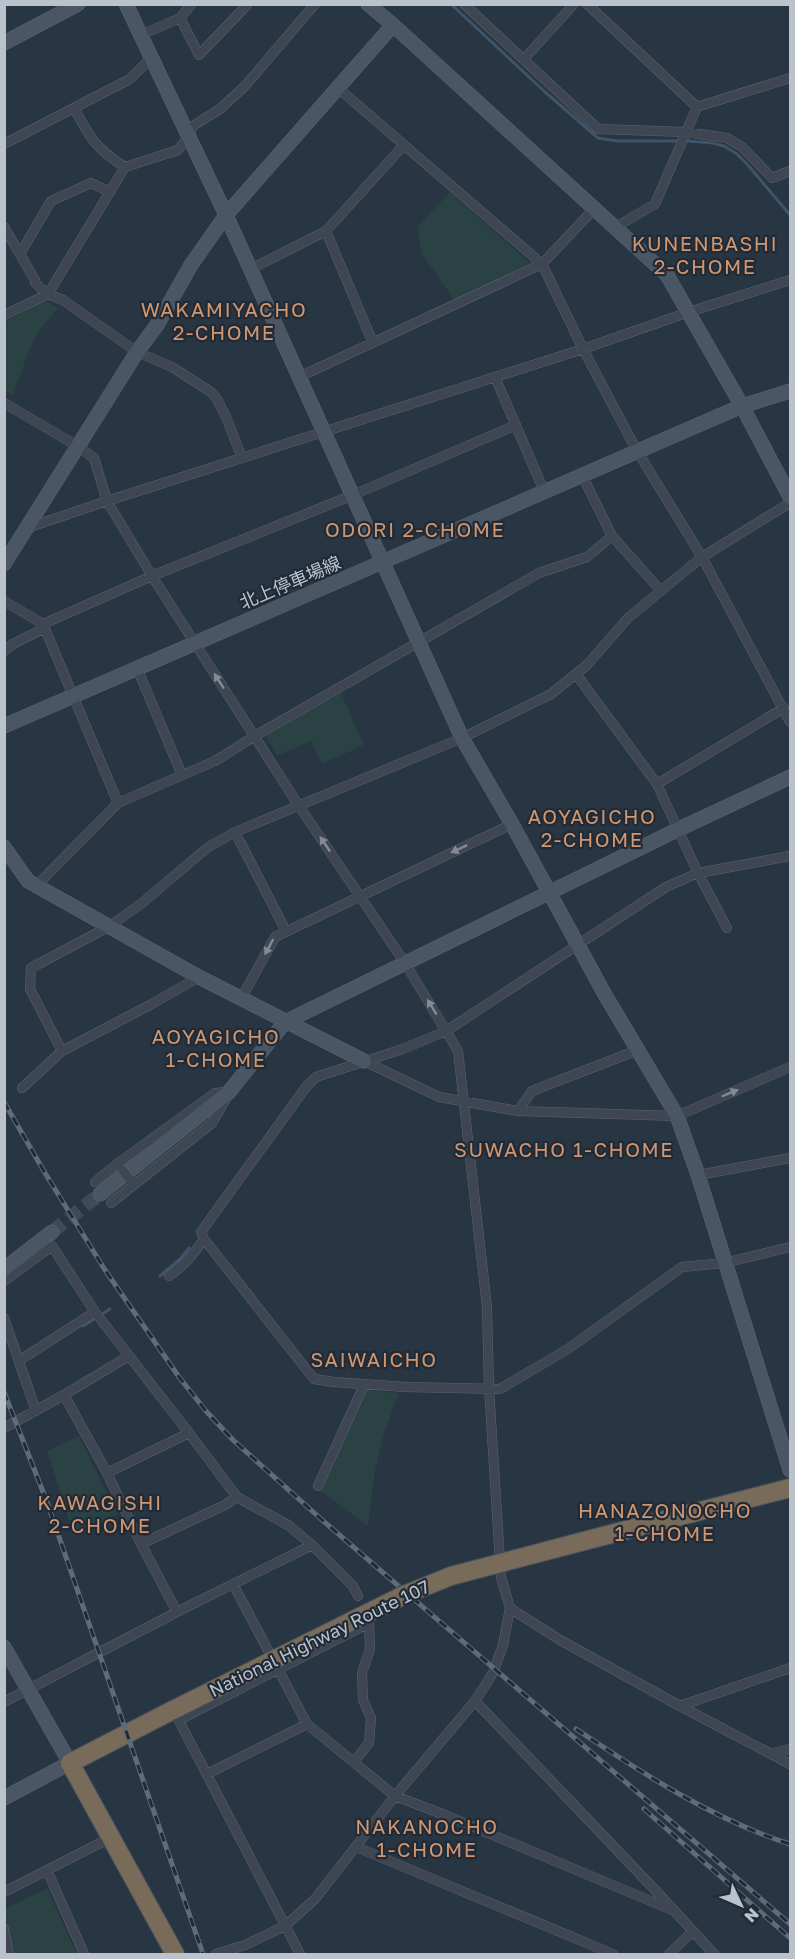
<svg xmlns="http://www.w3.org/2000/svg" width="795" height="1959" font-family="'Golos Text','Noto Sans JP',sans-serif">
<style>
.green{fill:#2a4243}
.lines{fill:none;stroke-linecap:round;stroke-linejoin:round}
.stream{stroke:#3f536b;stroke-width:3}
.secondary-tunnel{stroke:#3e4a57;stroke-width:14;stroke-dasharray:14 7;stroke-linecap:butt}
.street-casing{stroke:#5b6470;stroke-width:10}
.secondary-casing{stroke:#5b6470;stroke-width:15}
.highway-casing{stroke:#47515d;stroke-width:20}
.street{stroke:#3d4652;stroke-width:9}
.secondary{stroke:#4b5665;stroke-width:14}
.highway{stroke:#786b5a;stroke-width:18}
.rail-casing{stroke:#5f6b79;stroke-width:5}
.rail{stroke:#212b38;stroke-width:3;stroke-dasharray:9;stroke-linecap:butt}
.street-bridge-casing{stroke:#5b6470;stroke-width:10;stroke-linecap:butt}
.highway-bridge-casing{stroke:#47515d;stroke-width:20;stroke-linecap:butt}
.street-bridge{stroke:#3d4652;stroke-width:9}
.highway-bridge{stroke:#786b5a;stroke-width:18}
.oneway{fill:#828a95}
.labels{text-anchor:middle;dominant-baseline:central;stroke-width:4.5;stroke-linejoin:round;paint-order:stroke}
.street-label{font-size:18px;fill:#bac2cc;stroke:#212b38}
.neighbourhood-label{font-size:20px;letter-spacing:1.5px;fill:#d2966f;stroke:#212b38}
</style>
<rect width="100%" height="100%" fill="#283542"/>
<path class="green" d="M450,192L531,264L454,300L422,254L417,227Z
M45,300L58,308L39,331L28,353L13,395L5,391L4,322Z
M341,693L364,745L322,764L311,741L277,756L265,734Z
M365,1389L399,1393L385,1430L375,1471L368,1526L318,1489Z
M79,1436L117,1514L74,1536L47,1451Z
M47,1888L77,1954H13L5,1917L4,1909Z"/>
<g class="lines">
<path class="stream" d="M451,4L545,92L598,138L617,141H689L712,143L724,146L737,154L747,164L790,215
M160,1276L181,1258L189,1248
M83,1326L110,1309"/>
<path class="secondary-tunnel" d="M52,1232L100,1194"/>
<g class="street-casing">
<path id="street" d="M464,4L598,129L685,132L727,138L742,147L772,178L790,171
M587,4L697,107
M180,18L199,55L248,4
M141,35L180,18L192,4
M524,59L574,4
M338,88L542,264L583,349L637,451L702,557L790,722
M74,108C90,138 95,148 125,167
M4,144L130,79L152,57
M4,227L35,280V283L48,294L63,300L137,352L172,367L211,392L217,399L226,417L242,458
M616,227L655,204L697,107L790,78
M326,231L373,343
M20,254L51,201L91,183L110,192
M251,269L326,231L404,145
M4,315L48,294L125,167L178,150L189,136L193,126L220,109L245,86L315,4
M299,377L542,264L594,209
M495,377L544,491
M4,403L79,447L94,458L107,501L152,576L299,806L405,963L458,1051L487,1307L489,1388L501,1577L510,1608L503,1645L493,1673L475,1701L395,1796L315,1899L285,1926L245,1945L216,1954
M582,475L612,536L661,591
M27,528L107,501L583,349L689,312L790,280
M4,601L43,624L152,576L353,495L516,425
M43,624L118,803
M4,651L13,644L45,628
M137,668L182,775
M576,674L657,784L698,873L727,928
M657,784L784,708
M235,832L286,931
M39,887L43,879L118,803L215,761L255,736L539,573L587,557L612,536
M241,999L275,937L512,824
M62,1051L30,989L31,968L110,926L142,903L207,848L235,832L462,738L551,694L587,665L628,618L702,557L790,503
M364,1061L439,1097L518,1111L677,1116L790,1067
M22,1088L62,1051L150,1005L199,977
M518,1111L532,1091L638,1050
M698,1175L790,1158
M95,1182L117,1164L215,1093L228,1092
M111,1203L212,1123L227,1097
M204,1239L314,1379L334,1382L405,1387L500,1389L568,1349L682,1267L724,1263L790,1247
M169,1276C185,1265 193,1255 204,1239L201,1232L306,1087L316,1077L403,1049L446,1031L666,887L698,873L790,856
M4,1281L52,1246L95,1312L189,1433L237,1497L288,1525L312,1545L177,1612L4,1702
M4,1318L36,1411
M20,1360L95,1312
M64,1395L107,1473L141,1544L177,1612
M4,1428L64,1395L129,1356
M107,1473L189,1433
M318,1486L364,1385
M141,1544L225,1505L237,1497
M312,1545L353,1586L358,1596
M233,1584L307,1724L395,1796L445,1815L672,1910
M510,1608L560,1640L680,1706L790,1764
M475,1701L657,1892L714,1954
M680,1706L790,1668
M177,1717L300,1954
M179,1720L369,1623L370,1649L362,1673L363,1700L371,1718L369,1743L354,1762
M773,1753L790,1749
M207,1774L307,1724
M356,1847L613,1954
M47,1870L84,1954
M4,1892L112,1837
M4,1929L9,1954
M669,1954L692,1932"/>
</g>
<g class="secondary-casing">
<path id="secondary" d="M126,4L226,215L462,738L512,824L604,993L677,1116L698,1175L790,1470
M368,4L393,25L667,275L742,406L790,497
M4,43L78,4
M4,564L137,352L157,325L191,265L226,215L393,25
M4,726L742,406L790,391
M4,847L28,881L199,977L364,1061
M100,1194L229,1092L285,1022L679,829L790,777
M4,1269L52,1232
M4,1647L70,1763L4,1798"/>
</g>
<g class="highway-casing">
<path id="highway" d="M607,1535L790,1488
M173,1710L70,1763L175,1954"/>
</g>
<use href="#street" class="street"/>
<use href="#secondary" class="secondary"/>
<use href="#highway" class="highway"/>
<g class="rail-casing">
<path id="rail" d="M4,1102L45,1173L105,1270L179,1377L206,1411L233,1440L321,1519L790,1924
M4,1392L47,1502L203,1954
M576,1729C642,1773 714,1820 790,1844
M644,1809L790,1938"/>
</g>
<use href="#rail" class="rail"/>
<g class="street-bridge-casing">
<path id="street-bridge" d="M120,1167L130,1180"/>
</g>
<g class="highway-bridge-casing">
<path id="highway-bridge" d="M173,1710L404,1595L451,1576L607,1535"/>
</g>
<use href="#street-bridge" class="street-bridge"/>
<use href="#highway-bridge" class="highway-bridge"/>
</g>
<defs><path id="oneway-solid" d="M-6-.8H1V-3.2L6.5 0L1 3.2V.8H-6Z" transform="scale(1.5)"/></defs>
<g class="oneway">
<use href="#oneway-solid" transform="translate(219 681) rotate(-123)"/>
<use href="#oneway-solid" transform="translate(325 844) rotate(-124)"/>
<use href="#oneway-solid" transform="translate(459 849) rotate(155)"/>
<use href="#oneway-solid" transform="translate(269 947) rotate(118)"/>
<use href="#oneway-solid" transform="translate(432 1007) rotate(-121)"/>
<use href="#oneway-solid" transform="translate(730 1093) rotate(-23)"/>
</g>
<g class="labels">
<g class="street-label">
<text transform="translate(290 582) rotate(-23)">北上停車場線</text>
<text transform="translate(319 1638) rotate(-26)">National Highway Route 107</text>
</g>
<g class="neighbourhood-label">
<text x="705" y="243">KUNENBASHI<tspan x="705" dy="23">2-CHOME</tspan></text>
<text x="224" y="309">WAKAMIYACHO<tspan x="224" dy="23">2-CHOME</tspan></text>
<text x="415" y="529">ODORI 2-CHOME</text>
<text x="592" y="816">AOYAGICHO<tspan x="592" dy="23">2-CHOME</tspan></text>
<text x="216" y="1036">AOYAGICHO<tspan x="216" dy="23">1-CHOME</tspan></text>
<text x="564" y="1149">SUWACHO 1-CHOME</text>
<text x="374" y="1359">SAIWAICHO</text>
<text x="100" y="1502">KAWAGISHI<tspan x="100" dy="23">2-CHOME</tspan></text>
<text x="665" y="1510">HANAZONOCHO<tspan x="665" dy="23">1-CHOME</tspan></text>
<text x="427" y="1826">NAKANOCHO<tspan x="427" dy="23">1-CHOME</tspan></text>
</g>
</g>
<rect width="795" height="1959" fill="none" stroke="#bac2cc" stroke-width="12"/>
<g transform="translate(741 1905) rotate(134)" stroke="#212b38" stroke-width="4.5" paint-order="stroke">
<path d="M0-4.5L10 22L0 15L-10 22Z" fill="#bac2cc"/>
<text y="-9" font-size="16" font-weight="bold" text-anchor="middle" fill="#bac2cc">N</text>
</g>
</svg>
